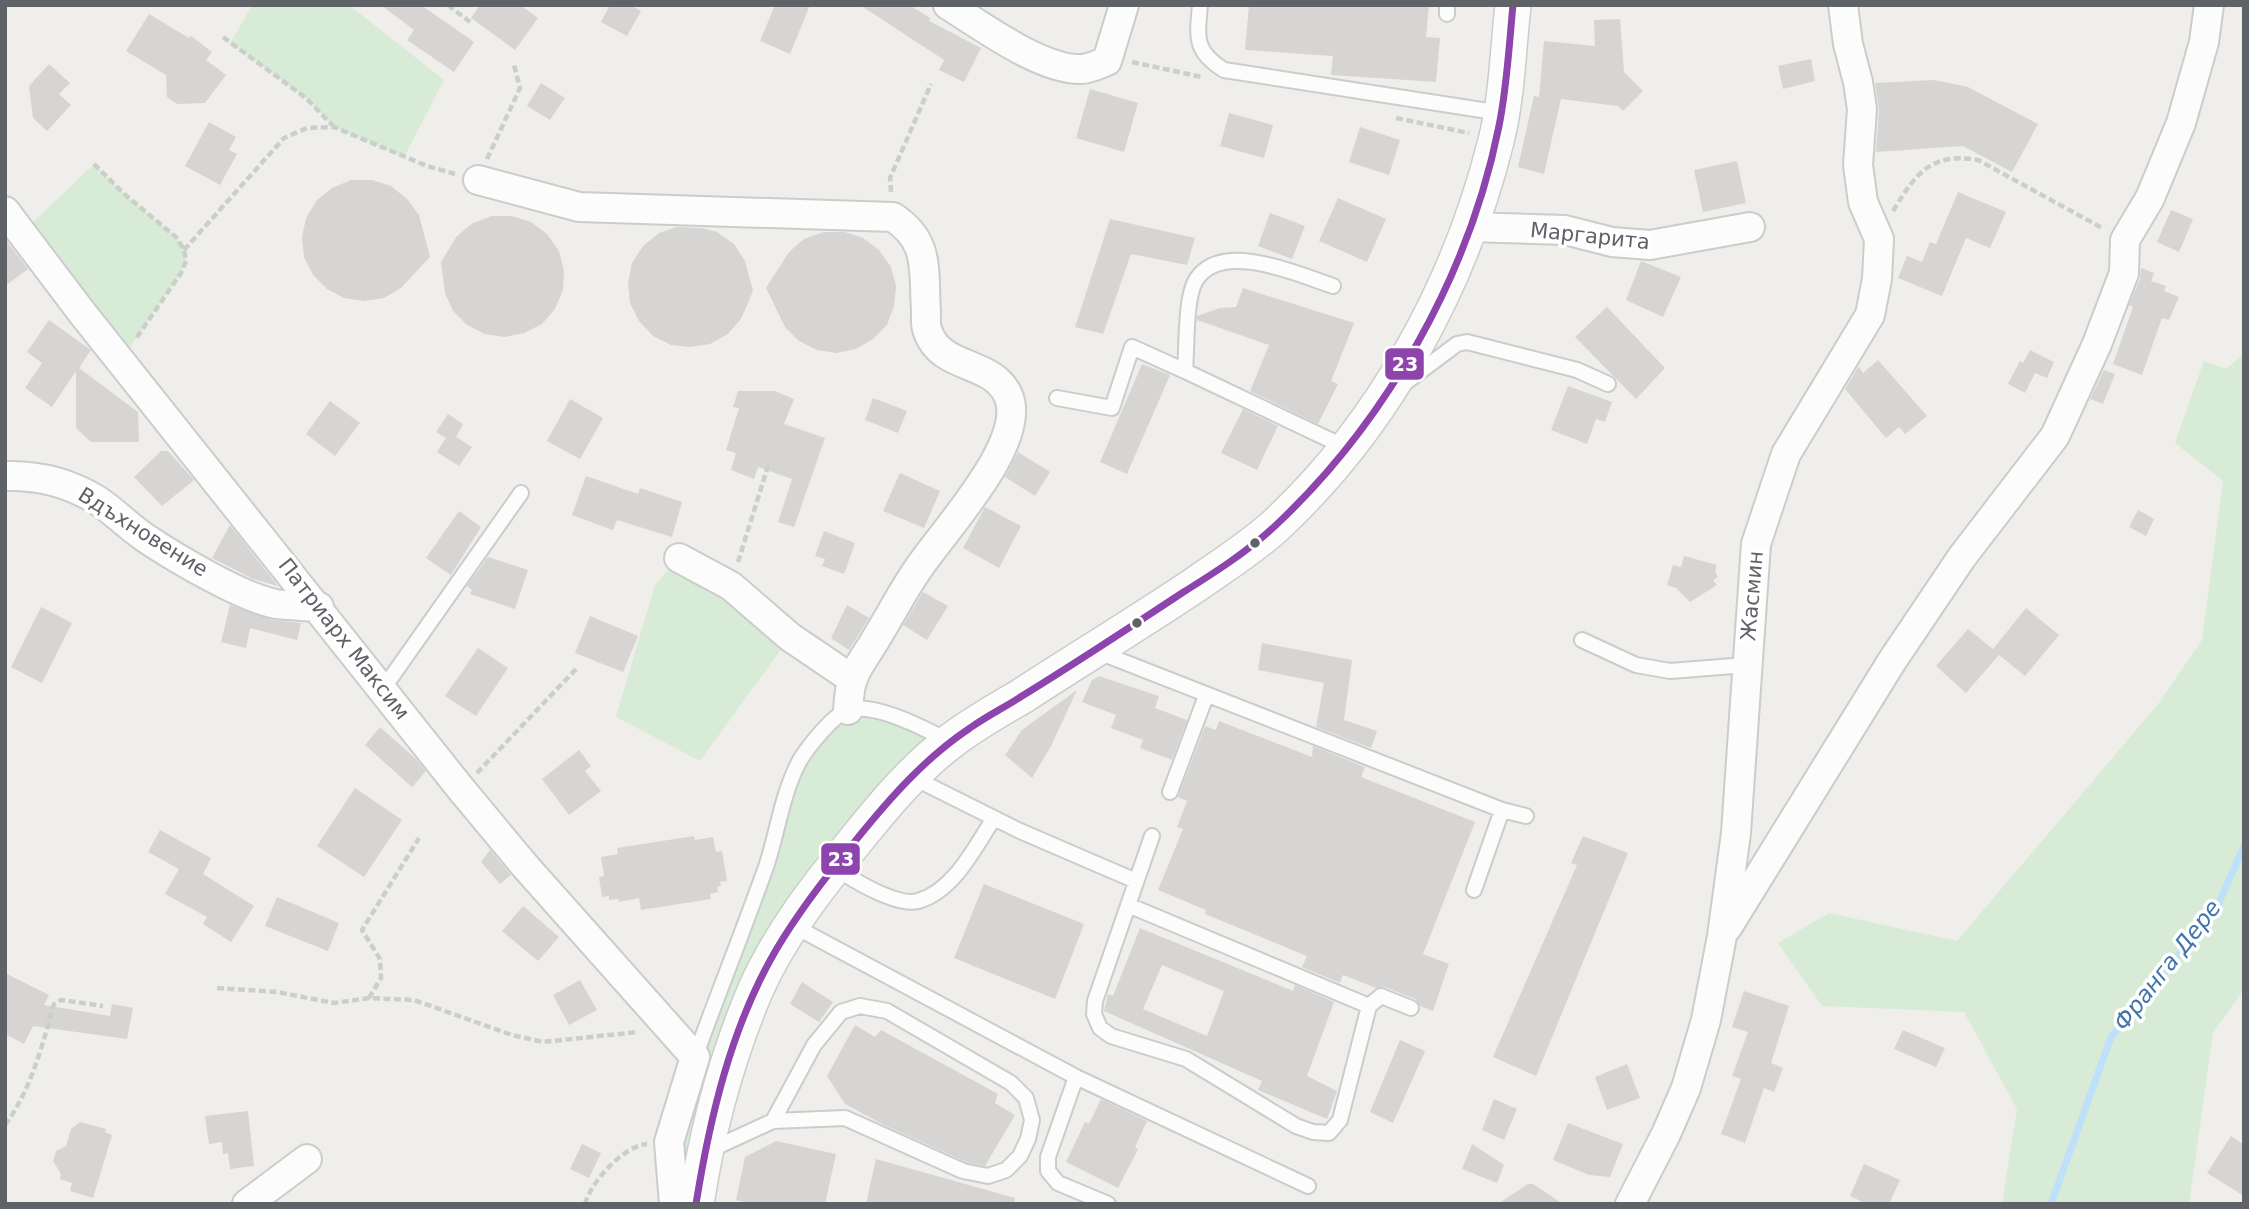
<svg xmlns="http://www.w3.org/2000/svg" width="2249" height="1209" font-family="'DejaVu Sans',sans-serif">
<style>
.green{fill:#d8ebd6}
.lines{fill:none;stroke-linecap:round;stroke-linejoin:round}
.stream{stroke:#bfe0f9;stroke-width:7}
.building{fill:#d6d5d3;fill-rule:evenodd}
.service-casing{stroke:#cbcccc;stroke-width:18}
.minor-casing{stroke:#cbcccc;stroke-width:32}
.tertiary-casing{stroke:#cbcccc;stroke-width:38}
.path{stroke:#cacfcc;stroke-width:4.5;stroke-dasharray:7 3.5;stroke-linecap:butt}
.service{stroke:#fdfcfc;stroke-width:14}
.minor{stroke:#fdfcfc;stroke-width:28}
.tertiary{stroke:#fdfcfc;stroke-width:35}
.bus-1-casing{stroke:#fff;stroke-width:12}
.bus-1{stroke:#8e44ad;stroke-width:7}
.bus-dot{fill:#5f6368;stroke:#fff;stroke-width:2.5}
.labels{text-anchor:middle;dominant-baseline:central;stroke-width:7;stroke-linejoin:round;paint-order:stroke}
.street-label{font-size:21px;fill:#5f6368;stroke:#fff}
.water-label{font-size:23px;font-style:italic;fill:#4174aa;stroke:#fff}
.line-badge{stroke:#fff;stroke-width:2.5}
.badge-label{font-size:19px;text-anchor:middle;font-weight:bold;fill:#fff}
</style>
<rect width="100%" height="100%" fill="#efeeea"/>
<path class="green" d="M349,5L444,80L404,157L334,127L306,98L230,43L252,6Z
M94,164L123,193L177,238L184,250L186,261L181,273L121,360L22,233Z
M2244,354V989L2213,1033L2189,1204H2002L2017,1109L1964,1012L1822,1006L1778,943L1829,913L1957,941L2159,703L2202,640L2223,481L2175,443L2204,361L2226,369Z
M679,558L790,637L700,761L616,717L655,585Z
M873,711L939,736L803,886L674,1204L695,1057L787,788L831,722Z"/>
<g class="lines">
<path class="stream" d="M2051,1204L2111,1037L2216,909L2244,846"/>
</g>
<path class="building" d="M381,5H421L474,42L454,72L407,40L414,30Z
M480,5H520L538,18L515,50L471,18Z
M610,5H630L641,11L627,36L601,22Z
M775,5H810L790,54L760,41Z
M860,5H909L930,18L929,21L981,48L964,82L939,70L944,60Z
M1249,5H1429L1426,37L1440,38L1436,82L1331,75L1333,56L1245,50Z
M149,14L189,38L191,36L212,52L206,60L226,75L205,103L177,104L167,97L166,75L126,51Z
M1620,19L1624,72L1643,91L1623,111L1618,106L1561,99L1544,174L1518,167L1534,96L1539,97L1544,41L1595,46L1594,20Z
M1811,59L1815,81L1783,89L1778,66Z
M49,64L70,83L59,94L71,105L47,131L33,118L29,86Z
M1934,80L1968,87L2038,124L2012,172L1963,146L1876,152L1879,110L1875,83Z
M541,83L565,98L550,120L527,106Z
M1090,89L1138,103L1124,152L1076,138Z
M1229,113L1273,125L1264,158L1220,146Z
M209,122L236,137L229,150L237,154L220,185L185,166Z
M1360,127L1400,140L1389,175L1349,162Z
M1737,161L1746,203L1703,212L1694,170Z
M351,180H372L391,186L407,199L419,215L430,257L401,288L384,298L364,301L344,298L327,289L313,275L304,257L302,237L306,218L317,200L332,188Z
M1958,192L2006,212L1990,248L1966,238L1942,296L1898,278L1907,256L1922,262L1930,242L1936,244Z
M1338,198L1386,219L1367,262L1319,241Z
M2171,210L2193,219L2179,252L2157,242Z
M1270,213L1305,226L1292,259L1258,246Z
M492,216H512L531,222L547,234L559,251L564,271L563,290L555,309L542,324L524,333L505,337L485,334L467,325L453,311L445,293L441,262L457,236L473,223Z
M1110,219L1195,238L1187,265L1131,254L1103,334L1075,327Z
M677,227L703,228L717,232L734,244L745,261L753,291L741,319L728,334L710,344L690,347L671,345L653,336L639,321L630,303L628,283L632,263L643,246L659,233Z
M824,232H845L863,238L879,250L891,267L896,286L894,306L887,325L873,339L856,349L836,353L817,350L799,341L785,327L766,288L789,252L804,239Z
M5,239L28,269L5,286Z
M1641,261L1681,277L1663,317L1626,300Z
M2141,268L2154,273L2151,281L2166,286L2164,291L2179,297L2169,320L2162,318L2142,375L2113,364L2133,307L2129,305L2140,279Z
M1243,288L1354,323L1331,381L1338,384L1318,424L1250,391L1269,345L1197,320V316L1220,308L1236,307Z
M1607,307L1665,368L1636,399L1575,337Z
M49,320L91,350L79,368L138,412L139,442H91L76,428V371L52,407L25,388L42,363L27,352Z
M2030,350L2054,362L2047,378L2035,373L2025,393L2008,384L2020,361L2023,363Z
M1878,360L1927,416L1905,434L1899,427L1886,438L1845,389L1857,369L1859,367L1863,373Z
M1142,364L1170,375L1127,474L1100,462Z
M2104,370L2115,374L2103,404L2090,399Z
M1568,386L1612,402L1605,422L1596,419L1587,444L1551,430Z
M738,391H775L794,399L784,424L825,438L794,527L778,522L792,479L758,467L754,479L731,470L736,453L726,450L739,408L733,407Z
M873,398L907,411L898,433L865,420Z
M570,399L603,418L580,459L547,441Z
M330,401L360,423L335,456L306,434Z
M1243,409L1278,426L1257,470L1221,453Z
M448,414L463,424L456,437L472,447L459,466L437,452L446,438L436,432Z
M161,451H168L194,480L162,506L134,477Z
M1018,452L1050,472L1035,496L1005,477Z
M900,473L940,491L924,528L883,511Z
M586,476L638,494L640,488L682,502L672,537L617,520L613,530L572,515Z
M985,507L1021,526L999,568L963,548Z
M2138,510L2154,519L2146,536L2129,527Z
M459,511L481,527L451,575L426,558Z
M230,525L278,586L253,579L212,558Z
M824,531L855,543L844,574L822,566L825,559L815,556Z
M1684,556L1717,565L1715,571L1718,577L1713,580L1717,585L1690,602L1676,588L1667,585L1673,565L1681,567Z
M488,557L528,570L515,609L470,594L472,590L467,586Z
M923,592L948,606L927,640L903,625Z
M230,605L272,620L301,623L297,640L250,628L246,648L221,642Z
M847,605L869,618L849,650L831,638Z
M41,607L72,623L42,683L11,667Z
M2026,608L2059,635L2025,676L1999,655L1966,693L1936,666L1968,629L1993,649Z
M590,616L638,636L623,672L575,653Z
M1262,643L1352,660L1344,720L1377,731L1371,748L1316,727L1324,683L1258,670Z
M478,648L508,668L476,716L445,696Z
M1099,676L1159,696L1155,708L1187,720L1172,760L1140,748L1143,740L1111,728L1116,715L1082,702L1092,680Z
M1077,690L1051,746L1032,778L1005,755L1022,730Z
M1219,721L1312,757L1313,746L1365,767L1361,777L1475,822L1423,954L1449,964L1433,1011L1420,1006L1415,999L1385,987L1376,988L1343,975L1340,983L1302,967L1307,956L1205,914L1206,910L1158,890L1183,829L1177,827L1187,801L1178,797L1205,726L1216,730Z
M380,727L416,759L426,771L412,787L365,745Z
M579,750L591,766L585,771L601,791L569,815L542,779Z
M355,788L402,820L364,877L317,846Z
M160,830L211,858L203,874L254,906L231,942L203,924L207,917L165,894L179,869L148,852Z
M694,836L695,840L713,837L716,852L722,851L727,881L720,882L721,886L717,887L718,892L710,894L711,899L641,910L639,898L619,902V899L609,900V896L602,897L599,877L604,876L601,857L618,854L617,848Z
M1583,836L1628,853L1536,1076L1493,1057L1577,865L1571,863Z
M490,850L511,875L500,884L481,862Z
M984,884L1084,924L1055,999L954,958Z
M277,897L339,923L328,951L265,926Z
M523,906L559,937L538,961L502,931Z
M1140,928L1293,991L1295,985L1334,1002L1307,1076L1337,1091L1327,1119L1258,1090L1262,1081L1104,1011L1108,994L1113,996ZM1162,965L1224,991L1207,1036L1143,1009Z
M5,973L49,995L44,1005L110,1016L112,1004L133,1008L127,1039L33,1026L24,1044L5,1034Z
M580,980L597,1010L569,1025L553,995Z
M802,982L833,1002L819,1022L790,1004Z
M1744,991L1789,1006L1771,1063L1783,1068L1774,1092L1764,1088L1745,1143L1721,1134L1741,1079L1732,1076L1748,1032L1732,1027Z
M855,1025L875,1037L881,1030L998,1094L995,1103L1015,1115L985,1166L966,1162L884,1125L845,1104L827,1076Z
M1903,1030L1945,1048L1936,1067L1894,1049Z
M1400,1040L1425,1051L1393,1123L1370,1112Z
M1627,1064L1640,1098L1607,1110L1595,1077Z
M1101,1099L1147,1121L1135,1147L1138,1149L1118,1188L1066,1162L1085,1122L1089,1124Z
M1494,1099L1517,1109L1504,1140L1482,1130Z
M248,1111L254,1166L230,1169L228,1153L223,1154L222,1142L209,1144L205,1116Z
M80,1122L106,1129L105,1132L112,1135L93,1198L70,1191L72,1183L60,1179L61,1174L53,1161L56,1151L66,1146L71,1129Z
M1568,1123L1623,1144L1610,1177L1589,1175L1553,1160Z
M2231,1136L2244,1145V1196L2207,1173Z
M776,1141L836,1154L825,1204H753L736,1200L745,1157Z
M582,1144L601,1153L589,1178L570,1169Z
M1472,1144L1504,1165L1497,1183L1462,1169Z
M876,1159L1015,1198L1014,1204H866Z
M1864,1164L1900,1180L1889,1204H1867L1850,1196Z
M1528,1184H1533L1563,1204H1498Z"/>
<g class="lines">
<g class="service-casing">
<path id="service" d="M1200,5C1197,38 1194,51 1224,70L1501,113
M1447,5V14
M1333,286C1300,275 1221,239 1196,280C1185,297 1187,349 1185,371L1347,448
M1405,383L1457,344L1467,342L1577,370L1608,384
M1057,398L1112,408L1132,347L1185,371
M1582,640L1636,665L1670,671L1746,665
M1096,651L1502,810L1526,816
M383,689L521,493
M912,777L1020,831L1136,881
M1170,792L1206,696
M1152,836L1095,1001L1094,1014L1100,1028L1111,1036L1186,1059L1296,1126L1313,1132L1329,1133L1340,1120L1369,1006
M834,867C851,879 897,907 918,901C954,891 975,847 994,818
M1474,890L1502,810
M1128,905L1369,1006L1381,996L1411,1008
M792,925L1076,1077
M695,1057C718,994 743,931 766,867C778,831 782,793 800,760C808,747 833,715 848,710C875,702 925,729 949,741
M710,1150L773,1121L814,1045L841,1012L860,1006L887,1011L1011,1083L1026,1098L1032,1120L1028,1139L1020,1156L1006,1170L988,1176L963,1171L845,1118L773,1121
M1108,1204L1058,1183L1048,1171V1157L1076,1077L1308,1186"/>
</g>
<g class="minor-casing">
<path id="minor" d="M948,5C982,26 1041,70 1081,69C1089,69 1099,64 1107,61L1124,5
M478,180L579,207L893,217C931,242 923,271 926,311C926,318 925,326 928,332C941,370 992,360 1008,395C1029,442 942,532 918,569C902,592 889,618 874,642C867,654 857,666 853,679C849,688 849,700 848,710
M5,211L83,314L461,789L525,866L695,1057L669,1142L674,1204
M1470,227L1565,230L1612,242L1650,245L1750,227
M5,476C38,475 68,482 97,500C115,512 130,528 147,539C177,559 243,598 276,604C290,606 305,606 319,607
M679,558L731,586L790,637L852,679
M1727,928L1892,661L1962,557L2055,436L2097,344L2124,273L2125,240L2150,198L2181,123L2204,42L2209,5
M247,1204L307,1159
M1630,1204L1666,1134L1686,1088L1706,1020L1722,936L1736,833L1756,544L1786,454L1870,315L1877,279L1879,239L1863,202L1858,165L1862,109L1858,82L1848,44L1843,5"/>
</g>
<g class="tertiary-casing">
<path id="tertiary" d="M696,1204C707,1131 726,1060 755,991C779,936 818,886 856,840C884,805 915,768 951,741C973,724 998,710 1022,696C1079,659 1138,623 1195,585C1222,566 1251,548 1275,526C1384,425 1460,285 1496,141C1507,98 1508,50 1513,5"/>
</g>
<path class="path" d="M448,5L470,22
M223,37L306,98L334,127
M1132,62L1202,77
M1396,118L1469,133
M487,159L520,88L514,65
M94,164L123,193L177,238L184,250L186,261L181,273L135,340
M891,192L890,178L931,84
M1893,211C1916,173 1931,152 1978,160L2104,229
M184,250L284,138L307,128L334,127L427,166L455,174
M738,562L768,466
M477,773L577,668
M217,988L277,992L334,1003L369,998L414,1000L512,1035L543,1042L638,1032
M369,998L381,978L380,959L362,930L419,838
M5,1125C31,1090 42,1046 54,1004L61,1000L103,1006
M585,1204C591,1182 623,1146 647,1144"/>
<use href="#service" class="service"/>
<use href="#minor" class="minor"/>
<use href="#tertiary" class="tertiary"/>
<g class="bus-1-casing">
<path id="bus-1" d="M696,1204C710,1117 731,1027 776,950C799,911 827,875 856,840C890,798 925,758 970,728C987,716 1005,707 1022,696C1076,663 1129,628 1182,593C1214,573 1247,552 1275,526C1386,422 1469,276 1499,126C1507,87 1509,46 1513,5"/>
</g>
<use href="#bus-1" class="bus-1"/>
</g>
<g class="bus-dot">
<circle cx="1255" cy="543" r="6"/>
<circle cx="1137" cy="623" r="6"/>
</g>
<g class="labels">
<g class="street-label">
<text transform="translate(1590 236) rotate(6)">Маргарита</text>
<text transform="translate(143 532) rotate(32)">Вдъхновение</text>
<text transform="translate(1752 596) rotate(-85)">Жасмин</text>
<text transform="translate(344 639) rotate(52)">Патриарх Максим</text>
</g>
<g class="water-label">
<text transform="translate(2167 965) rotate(-52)">Франга Дере</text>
</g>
</g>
<g class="line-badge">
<rect x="1384" y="347" width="41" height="34" rx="7" fill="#8e44ad"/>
<rect x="820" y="842" width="41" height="34" rx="7" fill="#8e44ad"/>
</g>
<g class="badge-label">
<text x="1405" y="371">23</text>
<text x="841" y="866">23</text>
</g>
<rect width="2249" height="1209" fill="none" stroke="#5f6368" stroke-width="14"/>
</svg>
